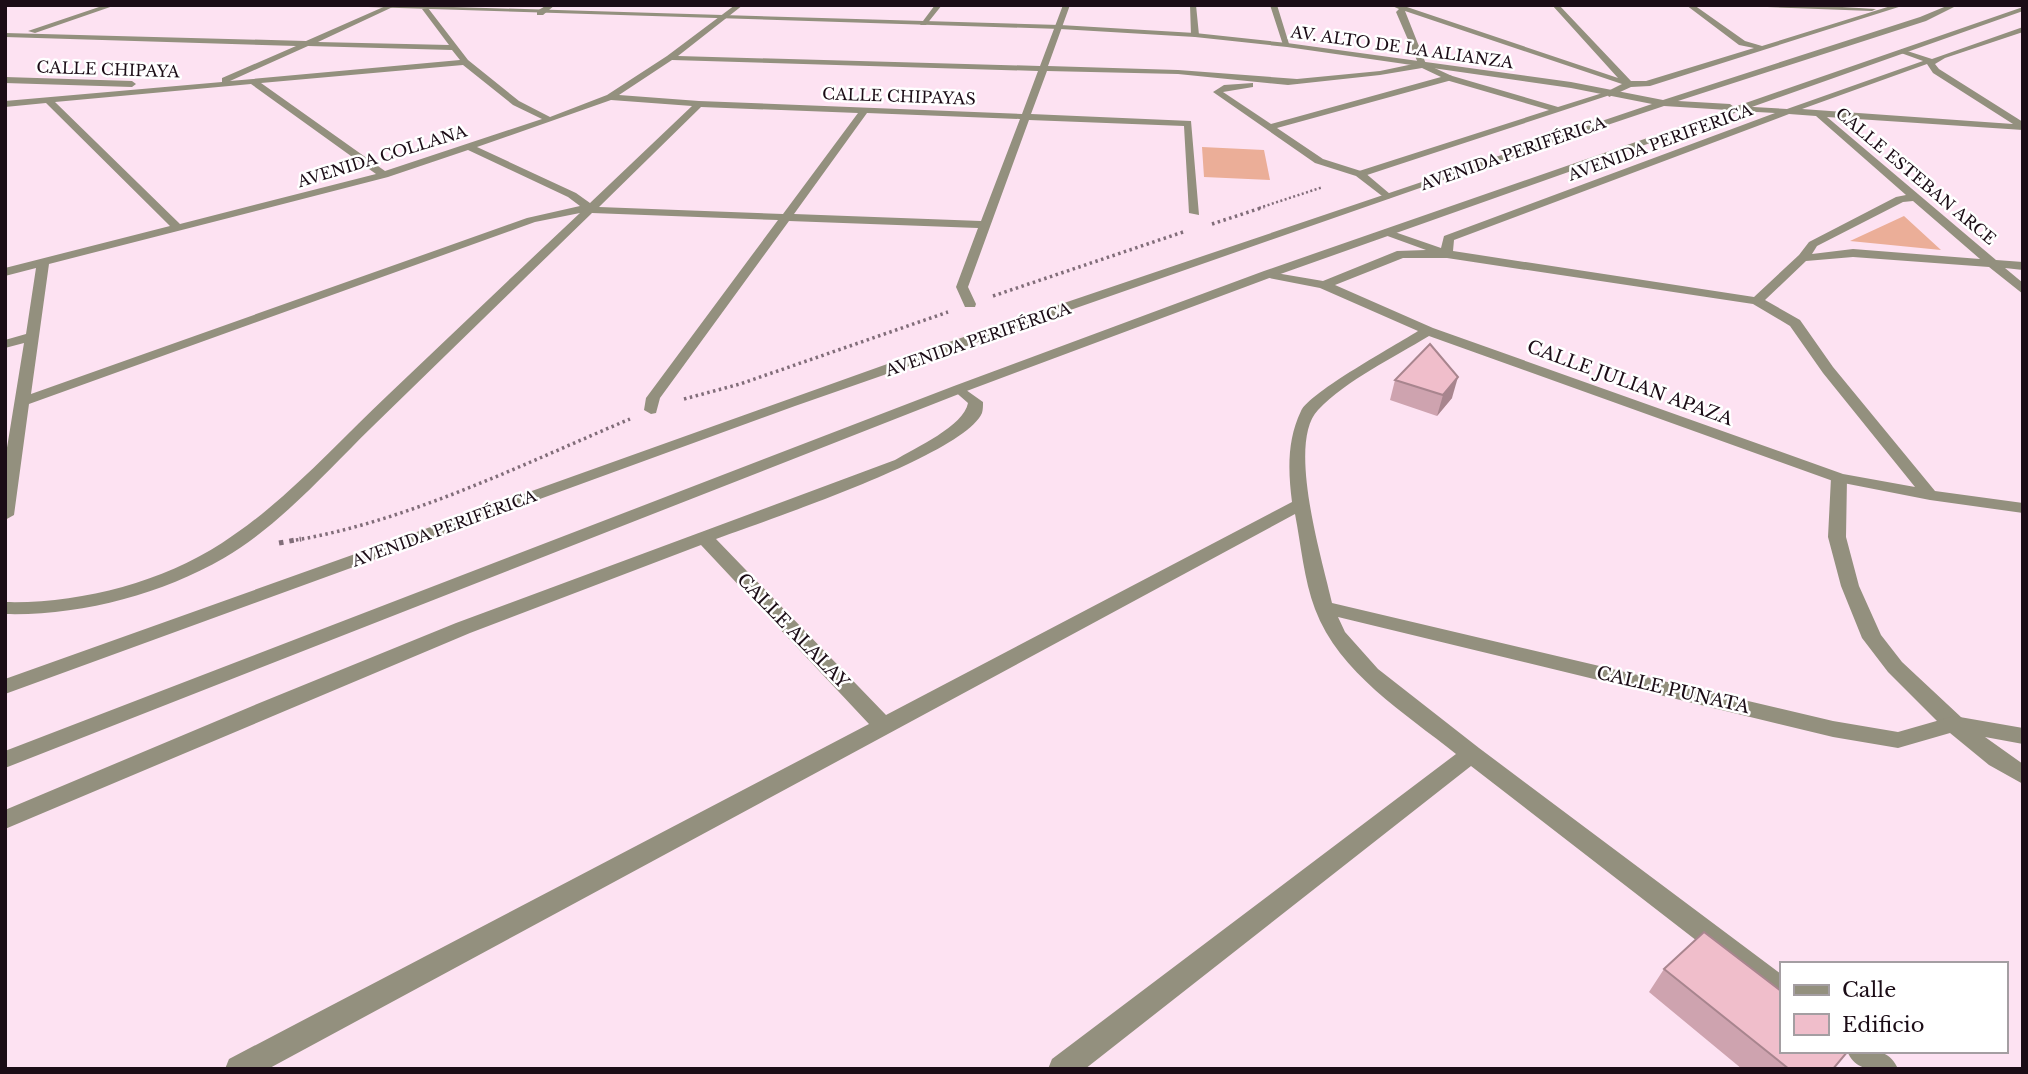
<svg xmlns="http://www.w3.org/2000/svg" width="2028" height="1074" font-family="'Libre Baskerville',serif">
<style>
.green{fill:#ebae98}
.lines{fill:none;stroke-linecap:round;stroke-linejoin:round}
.path-far2{stroke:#816d79;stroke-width:2.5;stroke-dasharray:2 2.5;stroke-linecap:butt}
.path-far1{stroke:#816d79;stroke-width:3.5;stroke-dasharray:2.5 3.5;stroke-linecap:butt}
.path{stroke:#816d79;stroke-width:5;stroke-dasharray:4.5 6;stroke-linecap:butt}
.service{fill:#93907e;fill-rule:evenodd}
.minor{fill:#93907e;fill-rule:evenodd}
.tertiary{fill:#93907e;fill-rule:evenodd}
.wall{fill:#cea3af}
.shaded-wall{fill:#a8858e}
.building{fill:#f0becb;stroke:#a8858e;stroke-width:2}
.labels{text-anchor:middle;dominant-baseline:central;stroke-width:5;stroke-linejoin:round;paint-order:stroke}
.far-street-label{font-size:16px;fill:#1b0c16;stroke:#fff}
.street-label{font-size:18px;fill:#1b0c16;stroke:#fff}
</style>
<rect width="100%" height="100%" fill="#fde2f2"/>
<path class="green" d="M1202,147L1264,150L1270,180L1204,177Z
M1904,216L1941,250L1850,241Z"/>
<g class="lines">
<path class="path-far2" d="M1259,208L1323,187"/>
<path class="path-far1" d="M1212,224L1264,207
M993,296L1186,231
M684,399L740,384L948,312
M290,541C405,523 523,464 630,419"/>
<path class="path" d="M279,543L301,539"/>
<path class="service" d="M1449,75L1558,107L1609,91L1613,94L1364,176H1356V172L1549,110L1446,80Z
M1839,473L1847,478L1846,537L1859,586L1881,635L1902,662L1962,718L1965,724L1962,730L1954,732L1946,730L1888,672L1862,638L1841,586L1828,537L1831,478Z"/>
<path class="minor" d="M105,5H116L35,33L28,31Z
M388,5H397L318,42L449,45L422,9L428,8L468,60L519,101L550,117L607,95L667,56L735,5H743L678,56L1040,66L1063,5H1070L1048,66L1178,70L1297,79L1380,71L1418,63L1396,12L1399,9L1390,5H1401L1618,78L1552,5H1559L1631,81H1646L1754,48L1739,45L1686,5H1694L1745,41L1762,46L1894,5H1905L1650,86L1631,87L1609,97L1606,92L1622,84L1405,11L1426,64L1452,76V80L1277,128L1323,159L1364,172L1390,194V198L1386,199L1356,176L1315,163L1213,92L1224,85L1253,83V87L1223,92L1271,124L1441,77L1422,68L1380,75L1288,85L1178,74L1047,71L1031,114L1191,121L1199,215L1189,213L1184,126L1029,120L968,287L976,304L975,307H965L956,287L978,228L789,221L660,398L656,413L651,414L644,410L646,398L778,220L592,213C518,285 445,356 371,428C325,473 280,525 224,558C160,595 79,616 5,614V602C78,604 160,583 222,543C284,503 335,445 388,395C452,334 516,273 580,213L535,222L29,404L14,515L5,520V460L24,343L5,348V340L26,334L36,268L5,276V268L170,226L46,103L5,107V101L222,82V78L296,46L5,37V33L306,41ZM308,46L452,50L460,60L230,81ZM672,60L1038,71L1022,114L699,101L619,95ZM463,65L513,105L542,119L385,171L261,83ZM251,84L376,174L180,224L55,102ZM611,100L692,106L590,203L576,193L477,147ZM701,107L858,113L783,214L599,207ZM867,113L1020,119L981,221L794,214ZM468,150L568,197L580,206L527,218L31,394L49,264L388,177Z
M547,5H555L543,15H537V11Z
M935,5H942L926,25H920Z
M1190,5H1196L1199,35L1195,37L1191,35Z
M1270,5H1277L1290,47L1283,45Z
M1715,5H1808L1876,9L1872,11Z
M2023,27V32L1945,58L1935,64L1939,69L2023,122V130L1827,117L1996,260L2023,262V270L2005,268L2023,283V294L1989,267L1853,257L1806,261L1765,300L1800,320L1833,367L1935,491L2023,503V513L1930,500L1833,481L1429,336C1393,358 1348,379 1318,410C1286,443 1323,562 1332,603L1833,721L1898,732L1954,716L2023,728V744L1985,737L2023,764V784L1989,765L1950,733L1898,748L1833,737L1338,617L1345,632L1378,669L1479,748L1781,974V1002L1772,999L1471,766L1085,1069H1048L1052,1059L1456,754C1405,713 1339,673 1315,609C1304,580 1301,545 1295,514L268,1069H225L229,1059L869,724L701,545L470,633L5,829V810L257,704L456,623L895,460C915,448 964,426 968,403L952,389L959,385L983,402C983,406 983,409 982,413C964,455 764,521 716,539L886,715L1292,502C1288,471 1287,440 1301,411C1310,392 1396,345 1418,331L1320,288L1264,277V271L1323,281L1397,251L1426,250L1382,234L1380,232L1386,229L1441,248L1444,236L1775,113L1739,111L1736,110V106L1787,109L1923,61L1901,53V49L1932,59ZM1927,64L1933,73L2013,124L1802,109ZM1789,114L1816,116L1906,195L1896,197L1809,242L1799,255L1754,297L1453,251L1454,240ZM1913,201L1980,259L1853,249L1812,254L1817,246L1903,202ZM1403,258H1447L1753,304L1790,326L1823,373L1915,487L1843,474L1433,328L1335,285Z
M5,77L132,81L136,84L132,87L5,83Z
M1847,1051C1868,1051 1888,1046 1898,1069C1877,1069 1857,1074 1847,1051Z"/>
<path class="tertiary" d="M305,5H388L1060,25L1195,33L1287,43L1571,82L1663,100L1920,17L1949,5H1958L1926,21L1678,101L1730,104L1734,107L2023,7V11L1272,277L964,392L5,768V751L954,386L1264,271L1728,110L1664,106L1440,181L795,406L5,694V679L946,343L1652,104L1571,88L1287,47L1195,37L1060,29Z"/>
</g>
<path class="wall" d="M1395,380L1452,398L1437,416L1390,400Z
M1664,969L1833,1069H1742L1649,992Z"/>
<path class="shaded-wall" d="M1458,377L1452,398L1437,416L1443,395Z"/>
<path class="building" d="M1430,344L1458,377L1443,395L1395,380Z
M1704,932L1781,991V1051H1848L1833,1069H1789L1664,969Z"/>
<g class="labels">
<g class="far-street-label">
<text transform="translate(1402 47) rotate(8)">AV. ALTO DE LA ALIANZA</text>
<text transform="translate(108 69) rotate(2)">CALLE CHIPAYA</text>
<text transform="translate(899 96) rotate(2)">CALLE CHIPAYAS</text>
<text transform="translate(1660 142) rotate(-20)">AVENIDA PERIFERICA</text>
<text transform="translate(1513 153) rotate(-19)">AVENIDA PERIFÉRICA</text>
<text transform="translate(382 156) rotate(-17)">AVENIDA COLLANA</text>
<text transform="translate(1916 176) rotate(40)">CALLE ESTEBAN ARCE</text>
<text transform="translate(978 339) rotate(-19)">AVENIDA PERIFÉRICA</text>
<text transform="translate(444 528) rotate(-20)">AVENIDA PERIFÉRICA</text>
</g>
<g class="street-label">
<text transform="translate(1630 383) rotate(20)">CALLE JULIAN APAZA</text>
<text transform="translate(793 631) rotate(46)">CALLE ALALAY</text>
<text transform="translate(1673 690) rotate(13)">CALLE PUNATA</text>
</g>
</g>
<rect width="2028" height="1074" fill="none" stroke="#1b0c16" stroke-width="14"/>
<rect x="1780" y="962" width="228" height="91" fill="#ffffff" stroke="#a49ea2" stroke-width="2"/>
<rect x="1794" y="985" width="35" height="10" fill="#93907e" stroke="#a49ea2" stroke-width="2"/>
<text x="1842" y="997" font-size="21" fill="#1b0c16">Calle</text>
<rect x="1794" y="1014" width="35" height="21" fill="#f0becb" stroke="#a49ea2" stroke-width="2"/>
<text x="1842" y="1032" font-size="21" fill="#1b0c16">Edificio</text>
</svg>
